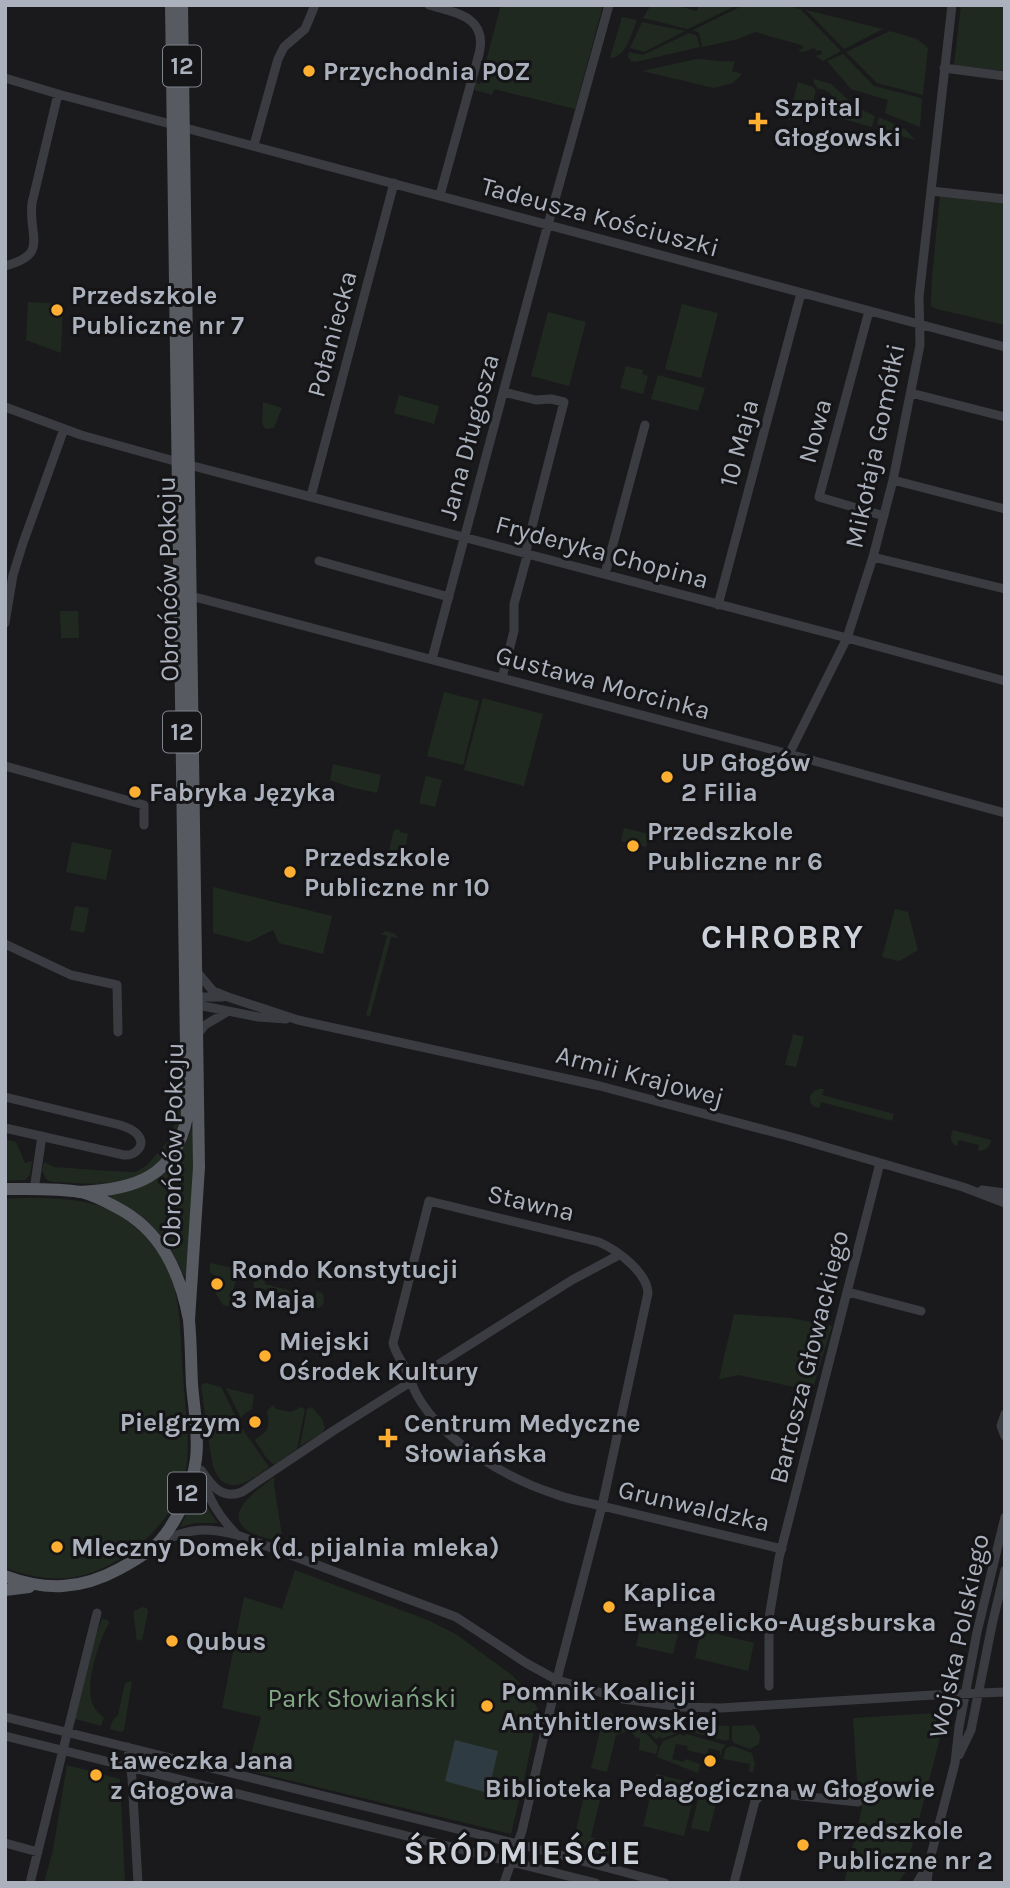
<svg xmlns="http://www.w3.org/2000/svg" width="1010" height="1888" font-family="Karla,sans-serif">
<style>
.green{fill:#202920}
.water{fill:#2f3b42}
.lines{fill:none;stroke-linecap:round;stroke-linejoin:round}
.minor{stroke:#3b3c42;stroke-width:9}
.major{stroke:#575a61;stroke-width:12}
.poi-dot{fill:#feaf31;stroke:#151518;stroke-width:2.5}
.labels{text-anchor:middle;dominant-baseline:central;stroke-width:6;stroke-linejoin:round;paint-order:stroke}
.shield{fill:#151518;stroke:#7f838c;stroke-width:2}
.shield-label{font-size:24px;font-weight:bold;fill:#acb2bd}
.poi-label{font-size:26px;font-weight:bold;fill:#acb2bd;stroke:#151518;text-anchor:start}
.street-label{font-size:26px;fill:#acb2bd;stroke:#151518}
.park-label{font-size:26px;fill:#82a983;stroke:#151518}
.district-label{font-size:33px;font-weight:bold;letter-spacing:2px;fill:#cdd1d9;stroke:#151518}
</style>
<rect width="100%" height="100%" fill="#1a1a1d"/>
<path class="green" d="M501,5H603L575,109L494,89L492,95L475,90V83L480,84Z
M651,5H674L697,11L699,5L735,6L688,29L643,18Z
M744,5H784L800,9L841,51L823,61L815,56L822,54L821,50L816,51L815,48L802,52L798,50L804,48L801,45L755,32L738,39L702,47L699,33L693,30Z
M961,5H1005V71L954,65Z
M806,10L883,29L844,49Z
M622,17L637,20C631,33 627,57 610,58Z
M642,22L685,31L644,52L630,48Z
M890,31L917,39L928,48L923,95L877,83L846,52Z
M689,33L697,36L700,47L635,62L631,61L628,57L629,52L643,55Z
M843,54L874,86L921,98L922,100L920,127L885,113L888,100L851,89L827,61Z
M696,59C710,59 723,63 735,61L732,71L742,74L733,83L714,88L642,71Z
M814,79L831,84L856,107L875,116L872,127L835,117L832,111C838,100 831,89 818,89L814,83Z
M798,82L813,87L816,91C810,103 817,113 830,113L832,118L803,110L788,121Z
M879,117L905,129L915,140L876,129Z
M940,194L1005,202V325L937,309L931,306L932,278Z
M28,302L63,304L61,353L26,340Z
M682,304L718,313L701,378L665,369Z
M548,312L586,322L569,386L531,376Z
M626,366L643,370L642,374L648,376L643,394L620,388Z
M658,375L705,388L698,411L651,399Z
M399,395L439,406L434,424L394,413Z
M263,402L282,408L274,428L265,429L262,423Z
M60,611H78L79,638H61Z
M444,692L479,701L463,765L427,756Z
M483,698L543,714L524,786L464,770Z
M333,764L381,775L377,793L350,787L330,780Z
M426,776L442,780L435,807L419,803Z
M624,828L649,834L646,847L621,841Z
M399,829L400,832L408,834L404,854L389,850L394,830Z
M72,842L112,850L106,880L66,872Z
M213,887L332,916L323,954L279,943L273,930L249,942L213,933Z
M75,906L89,908L84,933L70,930Z
M895,909L908,912L918,950L899,961L882,957Z
M386,931L395,934L398,938L391,937L370,1016L366,1015L387,936L381,934Z
M793,1034L804,1037L796,1067L785,1065Z
M183,1056C183,1072 185,1089 184,1105C182,1123 177,1136 168,1151C141,1191 95,1184 53,1182L47,1180L42,1171L44,1162L54,1167L110,1171L136,1172L147,1165L169,1140L175,1123L178,1105L177,1058Z
M820,1089H824L822,1095L894,1114L892,1121L821,1102L819,1108L813,1106L810,1102V1096L814,1091Z
M194,1126L193,1169L187,1277L184,1276C166,1233 147,1215 105,1195C150,1191 178,1171 192,1127Z
M953,1130L991,1140V1142C989,1148 984,1151 978,1151L979,1145L959,1140L957,1146C950,1143 950,1137 953,1130Z
M5,1139L16,1142L25,1163L32,1161L30,1175L25,1180L5,1181Z
M5,1199C33,1197 80,1197 105,1208C129,1218 154,1242 166,1265C182,1295 180,1341 183,1375C185,1409 192,1447 184,1480C171,1528 116,1573 68,1578C46,1580 26,1575 5,1568Z
M210,1263L237,1269L238,1272L229,1306L223,1305L215,1292C223,1284 220,1276 210,1273Z
M265,1277V1284L315,1297L317,1290L323,1294L324,1303L319,1308L312,1309L314,1302L263,1289L260,1296L255,1292L253,1285L256,1279Z
M734,1314L790,1318L832,1326L812,1391L739,1375L719,1379Z
M206,1383L221,1387L241,1427L269,1467C260,1473 248,1484 236,1485C210,1487 211,1450 208,1433C205,1417 203,1401 201,1385Z
M226,1388L254,1395L252,1409L245,1413L241,1418Z
M273,1405L276,1409L291,1412L301,1407L305,1409L297,1449L274,1465L265,1456L255,1440C269,1429 270,1430 267,1411Z
M312,1407L322,1419L325,1428L322,1433L300,1446L307,1409Z
M274,1477V1484L283,1543C272,1539 254,1536 245,1529C224,1510 261,1488 274,1477Z
M196,1487H198C203,1501 209,1512 218,1523H196L180,1527L188,1511Z
M295,1570L430,1621L457,1635L513,1676L531,1695L538,1710L525,1776L511,1834L247,1770L261,1717L222,1708L244,1597L282,1609Z
M143,1607L147,1608L148,1612L142,1641L136,1639C137,1629 132,1615 134,1611Z
M102,1619L108,1620L109,1623C99,1640 84,1686 93,1705C95,1710 100,1714 104,1718L101,1726L75,1719L97,1632Z
M642,1621L679,1630L673,1654L636,1646Z
M701,1630L754,1643L748,1671L695,1658Z
M132,1681L124,1730L121,1732L110,1729L113,1720L118,1715L125,1683Z
M608,1713L628,1718L631,1720L628,1731L616,1735L607,1772L591,1768L604,1715Z
M935,1713L940,1715L944,1723L905,1873L898,1883H844L862,1808L858,1794L853,1718Z
M638,1719L659,1723L679,1732L662,1739L660,1737L656,1739L636,1720Z
M635,1722L658,1746L656,1754L639,1750L640,1739L636,1738L632,1733Z
M689,1725L729,1726V1739L726,1741L687,1731Z
M754,1725L760,1735L759,1744L750,1749L734,1743L732,1740V1726Z
M680,1734L684,1736L686,1734L726,1745L722,1749L720,1758V1751L709,1748L707,1755L687,1750L688,1746L676,1744L672,1759L684,1762L685,1759L700,1764L698,1773L657,1757L660,1746L662,1744L663,1741Z
M733,1746L752,1753L755,1764L753,1772H749L750,1764L723,1759L726,1748Z
M67,1765L120,1779L125,1883H44L53,1850Z
M656,1774L697,1784L684,1836L643,1826Z
M699,1795L717,1799L709,1832L691,1828Z
M584,1796L600,1800L591,1837L601,1840L603,1843L606,1841L616,1843L613,1853L609,1856L572,1847Z"/>
<path class="water" d="M455,1740L498,1751L488,1793L445,1781Z"/>
<g class="lines">
<path class="minor" d="M429,5C457,13 488,17 479,54L440,195
M944,68L1005,76
M5,78L58,94L1005,347
M254,145L278,59L284,47L305,29L315,5
M931,191L1005,199
M5,266C50,254 28,237 32,203L58,94
M869,311L819,497L884,516
M911,393L1005,417
M5,407L81,435L178,462L847,638L1005,681
M893,480L1005,509
M311,496L394,183
M873,557L1005,589
M319,561L449,597
M605,574L645,425
M191,596L789,754L1005,813
M718,605L801,293
M5,623L13,575L23,543L64,429
M432,659L544,239L609,5
M502,678L514,631V604L526,560L527,546L564,402L551,399L536,400L503,392
M789,754L847,638L873,557L893,480L920,345L919,297L952,5
M5,766L144,805V825
M5,944L71,975L117,985L118,1032
M197,972L213,991L228,997L298,1020L600,1086L795,1138L963,1187L1005,1203
M191,999L197,997H222
M193,1004L258,1017L286,1019
M197,1035L205,1025L227,1012
M5,1097L120,1125C126,1127 132,1129 136,1133C148,1144 136,1156 124,1155L5,1128
M34,1190L42,1136
M982,1190L1005,1193
M848,1292L921,1311
M1005,1414L1001,1426L1005,1436
M201,1470C212,1486 222,1500 242,1492L333,1431L572,1280L619,1255
M203,1478C209,1501 220,1517 236,1534
M161,1542C189,1528 207,1527 237,1535L456,1617L526,1663L557,1680L623,1699L681,1707L721,1708L934,1695L1005,1692
M769,1686V1618L779,1558L880,1163
M5,1717L518,1844L665,1883
M5,1736L596,1883
M128,1747L132,1778L138,1883
M959,1755L971,1730L992,1625L1005,1570
M5,1843L38,1852
M30,1883L97,1613
M504,1883L522,1831L559,1671L602,1506L648,1293C647,1272 617,1250 599,1242L429,1201L393,1343C395,1354 403,1362 407,1372C411,1380 413,1389 418,1397C444,1442 506,1478 555,1494C570,1500 586,1502 602,1506L782,1549
M734,1883L755,1801L762,1794L773,1793L858,1802
M917,1883L926,1868
M927,1883L929,1863L955,1763L959,1727L977,1632L1005,1517"/>
<path class="major" d="M182,5L199,1167L189,1320
M5,1189C30,1189 57,1188 81,1192C93,1195 105,1201 116,1207C161,1230 180,1272 189,1320C191,1341 191,1363 192,1384C194,1409 199,1435 196,1459C192,1488 178,1521 159,1542C148,1553 132,1562 119,1569C81,1590 45,1591 5,1576
M79,1192C135,1190 175,1177 187,1117L171,5
M5,1590L29,1587"/>
</g>
<g class="poi-dot">
<circle cx="309" cy="71" r="7"/>
<path d="M754.5 111.5h7v7h7v7h-7v7h-7v-7h-7v-7h7z"/>
<circle cx="57" cy="310" r="7"/>
<circle cx="667" cy="777" r="7"/>
<circle cx="135" cy="792" r="7"/>
<circle cx="633" cy="846" r="7"/>
<circle cx="290" cy="872" r="7"/>
<circle cx="217" cy="1284" r="7"/>
<circle cx="265" cy="1356" r="7"/>
<circle cx="255" cy="1422" r="7"/>
<path d="M384.5 1427.5h7v7h7v7h-7v7h-7v-7h-7v-7h7z"/>
<circle cx="57" cy="1547" r="7"/>
<circle cx="609" cy="1607" r="7"/>
<circle cx="172" cy="1641" r="7"/>
<circle cx="487" cy="1706" r="7"/>
<circle cx="710" cy="1761" r="7"/>
<circle cx="96" cy="1775" r="7"/>
<circle cx="803" cy="1845" r="7"/>
</g>
<g class="labels">
<g class="shield">
<rect x="163" y="45.5" width="38" height="41" rx="5"/>
<rect x="163" y="711.5" width="38" height="41" rx="5"/>
<rect x="168" y="1472.5" width="38" height="41" rx="5"/>
</g>
<g class="shield-label">
<text x="182" y="66">12</text>
<text x="182" y="732">12</text>
<text x="187" y="1493">12</text>
</g>
<g class="poi-label">
<text x="323" y="71">Przychodnia POZ</text>
<text x="774" y="107">Szpital<tspan x="774" dy="30">Głogowski</tspan></text>
<text x="71" y="295">Przedszkole<tspan x="71" dy="30">Publiczne nr 7</tspan></text>
<text x="681" y="762">UP Głogów<tspan x="681" dy="30">2 Filia</tspan></text>
<text x="149" y="792">Fabryka Języka</text>
<text x="647" y="831">Przedszkole<tspan x="647" dy="30">Publiczne nr 6</tspan></text>
<text x="304" y="857">Przedszkole<tspan x="304" dy="30">Publiczne nr 10</tspan></text>
<text x="231" y="1269">Rondo Konstytucji<tspan x="231" dy="30">3 Maja</tspan></text>
<text x="279" y="1341">Miejski<tspan x="279" dy="30">Ośrodek Kultury</tspan></text>
<text x="241" y="1422" text-anchor="end">Pielgrzym</text>
<text x="404" y="1423">Centrum Medyczne<tspan x="404" dy="30">Słowiańska</tspan></text>
<text x="71" y="1547">Mleczny Domek (d. pijalnia mleka)</text>
<text x="623" y="1592">Kaplica<tspan x="623" dy="30">Ewangelicko-Augsburska</tspan></text>
<text x="186" y="1641">Qubus</text>
<text x="501" y="1691">Pomnik Koalicji<tspan x="501" dy="30">Antyhitlerowskiej</tspan></text>
<text x="110" y="1760">Ławeczka Jana<tspan x="110" dy="30">z Głogowa</tspan></text>
<text x="710" y="1788" text-anchor="middle">Biblioteka Pedagogiczna w Głogowie</text>
<text x="817" y="1830">Przedszkole<tspan x="817" dy="30">Publiczne nr 2</tspan></text>
</g>
<g class="street-label">
<text transform="translate(600 217) rotate(15)">Tadeusza Kościuszki</text>
<text transform="translate(332 334) rotate(-75)">Połaniecka</text>
<text transform="translate(815 431) rotate(-75)">Nowa</text>
<text transform="translate(469 437) rotate(-75)">Jana Długosza</text>
<text transform="translate(739 443) rotate(-75)">10 Maja</text>
<text transform="translate(875 446) rotate(-78)">Mikołaja Gomółki</text>
<text transform="translate(602 552) rotate(15)">Fryderyka Chopina</text>
<text transform="translate(168 579) rotate(-91)">Obrońców Pokoju</text>
<text transform="translate(603 683) rotate(15)">Gustawa Morcinka</text>
<text transform="translate(640 1076) rotate(15)">Armii Krajowej</text>
<text transform="translate(173 1145) rotate(-89)">Obrońców Pokoju</text>
<text transform="translate(531 1203) rotate(13)">Stawna</text>
<text transform="translate(809 1357) rotate(-76)">Bartosza Głowackiego</text>
<text transform="translate(694 1506) rotate(13)">Grunwaldzka</text>
<text transform="translate(959 1636) rotate(-78)">Wojska Polskiego</text>
</g>
<g class="park-label">
<text x="362" y="1698">Park Słowiański</text>
</g>
<g class="district-label">
<text x="783" y="937">CHROBRY</text>
<text x="523" y="1853">ŚRÓDMIEŚCIE</text>
</g>
</g>
<rect width="1010" height="1888" fill="none" stroke="#acb2bd" stroke-width="14"/>
</svg>
